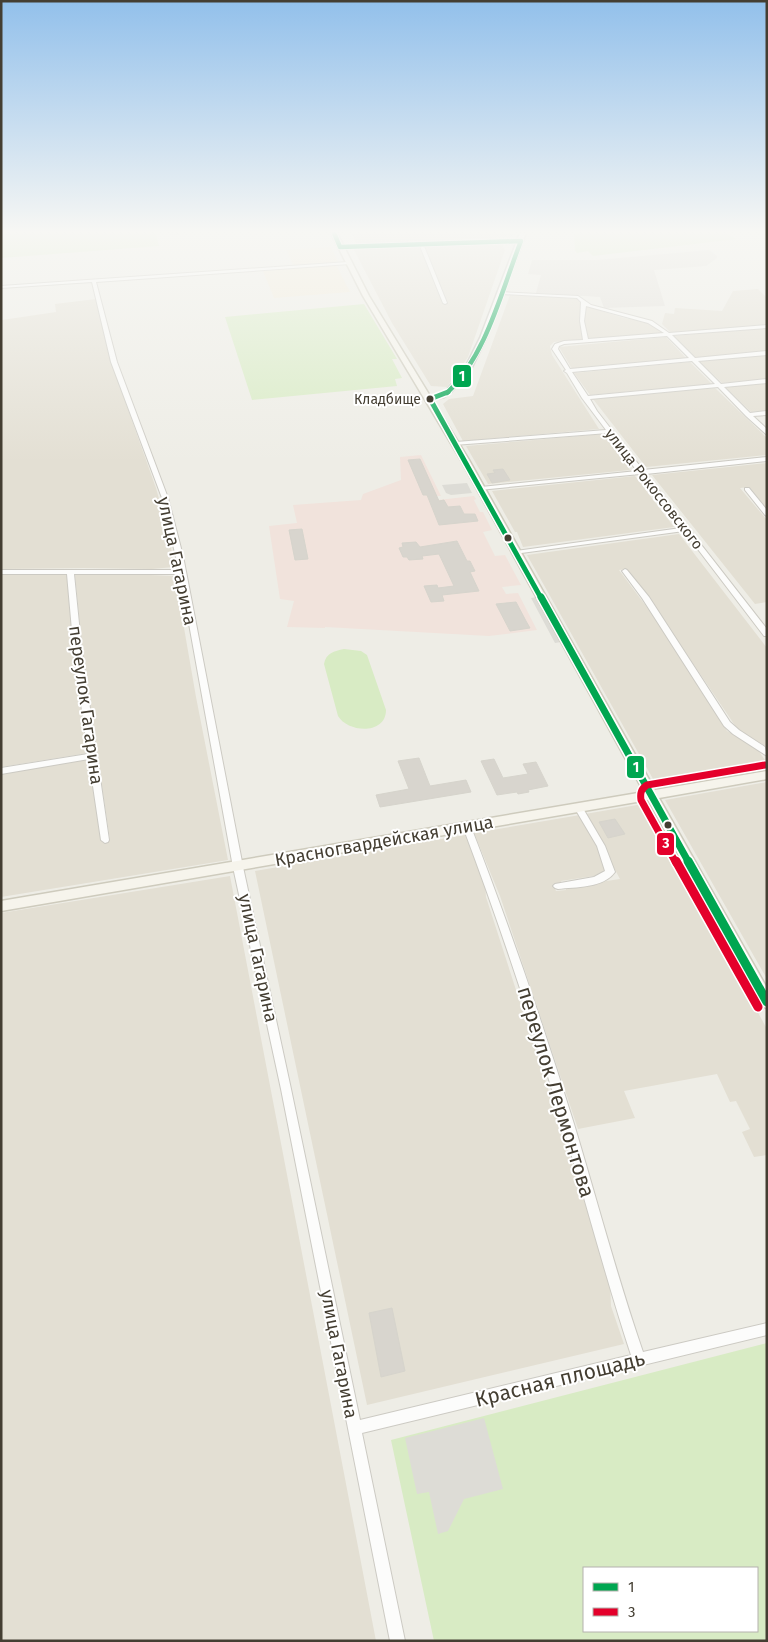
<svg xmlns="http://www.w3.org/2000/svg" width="768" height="1642" font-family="'Fira Sans',sans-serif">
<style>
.residential{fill:#e3dfd3}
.commercial{fill:#f2ead7}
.industrial{fill:#e1ded7}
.medical{fill:#f1e3dc}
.green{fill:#d8ebc4;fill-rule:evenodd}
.parking{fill:#dddcd6}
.building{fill:#d8d5ce;stroke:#d6d4cc}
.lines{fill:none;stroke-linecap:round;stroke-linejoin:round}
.minor-casing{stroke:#cccac3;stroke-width:2}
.tertiary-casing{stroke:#cccac3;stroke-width:3}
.secondary-casing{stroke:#cecbbd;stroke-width:3}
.minor{fill:#fcfcfb;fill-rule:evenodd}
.tertiary{fill:#fcfcfb;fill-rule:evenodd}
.secondary{fill:#f6f4ec;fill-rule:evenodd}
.bus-1-far3-casing{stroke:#fff;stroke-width:6}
.bus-1-far2-casing{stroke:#fff;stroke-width:8}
.bus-1-far1-casing{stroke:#fff;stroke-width:10}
.bus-1-casing{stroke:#fff;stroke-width:12}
.bus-2-far1-casing{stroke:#fff;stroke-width:10}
.bus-2-casing{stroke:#fff;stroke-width:12}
.bus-1-far3{stroke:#00a651;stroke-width:4.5}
.bus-1-far2{stroke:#00a651;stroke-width:5}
.bus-1-far1{stroke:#00a651;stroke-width:7}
.bus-1{stroke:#00a651;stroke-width:9}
.bus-2-far1{stroke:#e4002b;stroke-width:7}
.bus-2{stroke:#e4002b;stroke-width:9}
.bus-dot{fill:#443e32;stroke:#fff;stroke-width:2}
.labels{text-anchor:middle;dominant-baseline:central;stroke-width:4;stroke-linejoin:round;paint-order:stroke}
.far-bus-label{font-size:14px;fill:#443e32;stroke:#fff;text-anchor:end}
.far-street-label{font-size:15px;fill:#443e32;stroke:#fff}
.street-label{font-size:18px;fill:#443e32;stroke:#fff}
.near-street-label{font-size:21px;fill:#443e32;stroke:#fff}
.line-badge{stroke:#fff;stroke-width:2}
.badge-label{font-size:14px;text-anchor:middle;font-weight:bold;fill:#fff}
</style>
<rect width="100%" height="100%" fill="#eeede6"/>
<path class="residential" d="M352,233H515L512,237L356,244Z
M501,242L505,250L468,357L447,387L431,386L392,323L353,248L420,245L447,303L424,244Z
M758,289L767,298V325L671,333L662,324L665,313L674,314L675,308L722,311L733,291Z
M510,295L580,299V326L583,340L554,342L550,346L552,355L599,429L463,441L443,404L449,399L473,396Z
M96,299L109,356L156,488L169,535L174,567L152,569L84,568L1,569L2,320L56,312L55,304Z
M585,306L624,318L649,322L656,326L663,334L589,340L585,336L584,324Z
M767,327V351L696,358L674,336Z
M666,337L686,358L572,369L559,347Z
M767,355V379L722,383L699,361Z
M690,362L712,384L590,395L574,373Z
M767,383V410L751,412L725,387Z
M715,388L767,438V455L646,467L593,399Z
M603,434L630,470L488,484L466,446Z
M767,463V509L749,487L740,488L767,520V602L755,604L652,475Z
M635,476L674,527L523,547L517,532H515L492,491Z
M679,534L767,648V747L738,730L642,588L626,569L619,570L649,610L727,731L750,743L758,750L767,763V768L657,786L527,555Z
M67,572L75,660L88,753L1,767V573Z
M78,572L175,576L196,697L228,860L1,897L2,773L90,759L102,841L110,840L83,657L75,575Z
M767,782V979L665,800Z
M643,804L767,1029V1155L754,1157L742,1132L750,1129L736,1101L730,1102L717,1074L624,1091L635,1118L578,1129L500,896L474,833L580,815L597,843L608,869L600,875L561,881L562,883L553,884L556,891L566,890V887L620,879L585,814Z
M465,835L485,884L486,897L610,1281L611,1306L624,1344L367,1405L255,871Z
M230,876L376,1641H1V913Z"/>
<path class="commercial" d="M331,247L338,262L293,265L287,250Z
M336,265L350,292L274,298L263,271Z"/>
<path class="industrial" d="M709,250L717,256V258L706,266L654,270L665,306L604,308L600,297L536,293L541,275L528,274L532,260H597Z"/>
<path class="medical" d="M421,455L441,496H436L438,500L474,496L476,499L474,500L480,512H483L492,530L483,532L495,556L505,555L521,585L502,587L506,594L518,593L537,630L489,636L325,627V628L287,627L294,601L280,599L269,526L297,523L293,505L361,500L363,494L401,480L400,457Z"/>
<path class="green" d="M1,233H156L159,246L1,258Z
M574,233H725L737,239L593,256L588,251L577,253L575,250Z
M364,304L397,359H392L402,378L395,379L397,386L252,400L225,317Z
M344,649L361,651L367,655L386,710C386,735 348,733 338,716L324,664C326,653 334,651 344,649Z
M767,1343V1641H434L391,1440ZM584,1568H757V1631H584Z"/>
<path class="parking" d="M467,483L472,493L451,495L446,493L442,485Z
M537,597L561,642L555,643L531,598Z
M484,1418L503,1489L464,1499L448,1531L438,1534L429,1492L417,1494L405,1438Z"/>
<path class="building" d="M420,459L439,501L444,500L448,507L460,506L464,514H475L478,521L439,525L427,495H423L408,460Z
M503,469L510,480L492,483L487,474L495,473L493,470Z
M302,529L308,559L295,560L289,530Z
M457,541L467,561H470L475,571L470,572L479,591L442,595L444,601L431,602L424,586L437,585L438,588L454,586L439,554L422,556L423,559L409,560L407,557H403L399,548L403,547L402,543L416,542L420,547Z
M516,602L526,621L530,628L510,631L496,604Z
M419,758L430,786L466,780L471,792L380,807L376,795L409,789L398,761Z
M494,759L503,778L528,774L523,764L536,762L548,786L528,790L529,792L518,794L517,792L497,795L481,761Z
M615,819L625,834L608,838L599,822Z
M392,1308L405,1371L381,1377L369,1313Z"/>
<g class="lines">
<g class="minor-casing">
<path id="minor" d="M171,233H178L176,234Z
M521,240L523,242L424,246L447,303L445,304L443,303L420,246L340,248L338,247L340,246L419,243L421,242L423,243Z
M348,262L350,264L96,282L117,362L168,498L183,556L243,867L291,1089L360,1420L631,1355C606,1279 586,1202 563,1126C533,1025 500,925 463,827L467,824L471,827C509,925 543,1024 574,1124C597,1200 617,1277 643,1352L767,1323V1335L362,1433L405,1641H390L281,1089L233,867L180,574H74L82,653L109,840L108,842L105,843L101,840L89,759L1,774V768L88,754L74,653L67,574H1V570H179L162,498L111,362L92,282L1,288V286Z
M499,292L578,296L591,305L652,321L669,333L767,325V328L672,335L695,358L767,351V355L698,361L721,384L767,379V383L724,387L750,413L767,411V415L753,416L767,429V435L746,416L718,387L590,399L597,411L643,470L767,457V461L646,474L767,629V636H764L684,531L514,554V552L516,551L681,528L640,474L479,490L478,489L481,487L637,471L608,433L454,445V443L456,442L606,430L582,398L567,373L564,371L566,370L552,349L555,344L564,341L583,340L580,321L581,302L577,298L501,294L499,293ZM586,306L648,323L664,333L588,339L584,321ZM667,336L689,358L570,369L558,349L559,346L564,344ZM692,361L715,384L588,396L572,372Z
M745,488H749L767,510V516L765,515L745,490Z
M625,569L627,570L649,597L730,722L739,730L765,747L767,756L733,734L724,726L642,598L622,571Z
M578,804L581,805L605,846L615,872C604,888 575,887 558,889L555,888L553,886L555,884L594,877L605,871L597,846L574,807Z"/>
</g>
<g class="tertiary-casing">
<path id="tertiary" d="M520,233H526L486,338L471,369L450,393L444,397L427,401V397L440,395L446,391L465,368L480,338Z"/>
</g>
<g class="secondary-casing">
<path id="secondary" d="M331,233H337L369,296L469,460L655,790L767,771V779L659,798L767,988V1008L762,1006L648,800L1,911V901L644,792L461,460L363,296Z"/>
</g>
<use href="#minor" class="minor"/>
<use href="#tertiary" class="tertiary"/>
<use href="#secondary" class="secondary"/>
<g class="bus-1-far3-casing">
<path id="bus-1-far3" d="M334,233L340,247L521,241C501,292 487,354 447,393"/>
</g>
<g class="bus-1-far2-casing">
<path id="bus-1-far2" d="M448,392L430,399L541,598"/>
</g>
<g class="bus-1-far1-casing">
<path id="bus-1-far1" d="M541,597L689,863"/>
</g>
<g class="bus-1-casing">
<path id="bus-1" d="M688,861L767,1002"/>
</g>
<g class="bus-2-far1-casing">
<path id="bus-2-far1" d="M676,863L641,800C640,793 641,789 647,785L765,765"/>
</g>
<g class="bus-2-casing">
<path id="bus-2" d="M676,861L758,1007"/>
</g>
<use href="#bus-1-far3" class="bus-1-far3"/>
<use href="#bus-1-far2" class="bus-1-far2"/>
<use href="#bus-1-far1" class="bus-1-far1"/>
<use href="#bus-1" class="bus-1"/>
<use href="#bus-2-far1" class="bus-2-far1"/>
<use href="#bus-2" class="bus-2"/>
</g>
<linearGradient id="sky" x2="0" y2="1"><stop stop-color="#92c0eb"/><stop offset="0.5" stop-color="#f7f7f4"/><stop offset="1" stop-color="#f7f7f4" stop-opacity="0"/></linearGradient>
<rect width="768" height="463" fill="url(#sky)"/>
<g class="bus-dot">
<circle cx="430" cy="399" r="4.5"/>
<circle cx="508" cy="538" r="4.5"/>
<circle cx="668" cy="825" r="4.5"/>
</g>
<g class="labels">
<g class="far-bus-label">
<text x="421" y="399">Кладбище</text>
</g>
<g class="far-street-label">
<text transform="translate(654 489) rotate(52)">улица Рокоссовского</text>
</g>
<g class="street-label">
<text transform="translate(177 561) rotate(78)">улица Гагарина</text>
<text transform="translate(86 705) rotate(82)">переулок Гагарина</text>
<text transform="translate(384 841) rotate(-10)">Красногвардейская улица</text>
<text transform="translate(258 958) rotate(78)">улица Гагарина</text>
<text transform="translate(339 1354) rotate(79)">улица Гагарина</text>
</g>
<g class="near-street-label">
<text transform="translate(556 1092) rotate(73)">переулок Лермонтова</text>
<text transform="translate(560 1379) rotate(-14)">Красная площадь</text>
</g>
</g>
<g class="line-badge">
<rect x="452" y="364" width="20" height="24" rx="5" fill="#00a651"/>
<rect x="626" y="755" width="19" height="24" rx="5" fill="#00a651"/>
<rect x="656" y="832" width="19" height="24" rx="5" fill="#e4002b"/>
</g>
<g class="badge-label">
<text x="462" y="381">1</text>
<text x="636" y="772">1</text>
<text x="666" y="848">3</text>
</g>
<rect width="768" height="1642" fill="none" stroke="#443e32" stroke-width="5"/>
<rect x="583" y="1567" width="175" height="65" fill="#ffffff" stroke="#b4b2ad"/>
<rect x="593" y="1583" width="25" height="8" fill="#00a651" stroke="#b4b2ad"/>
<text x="628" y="1592" font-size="15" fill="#443e32">1</text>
<rect x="593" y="1608" width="25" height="8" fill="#e4002b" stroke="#b4b2ad"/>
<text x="628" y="1617" font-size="15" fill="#443e32">3</text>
</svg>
